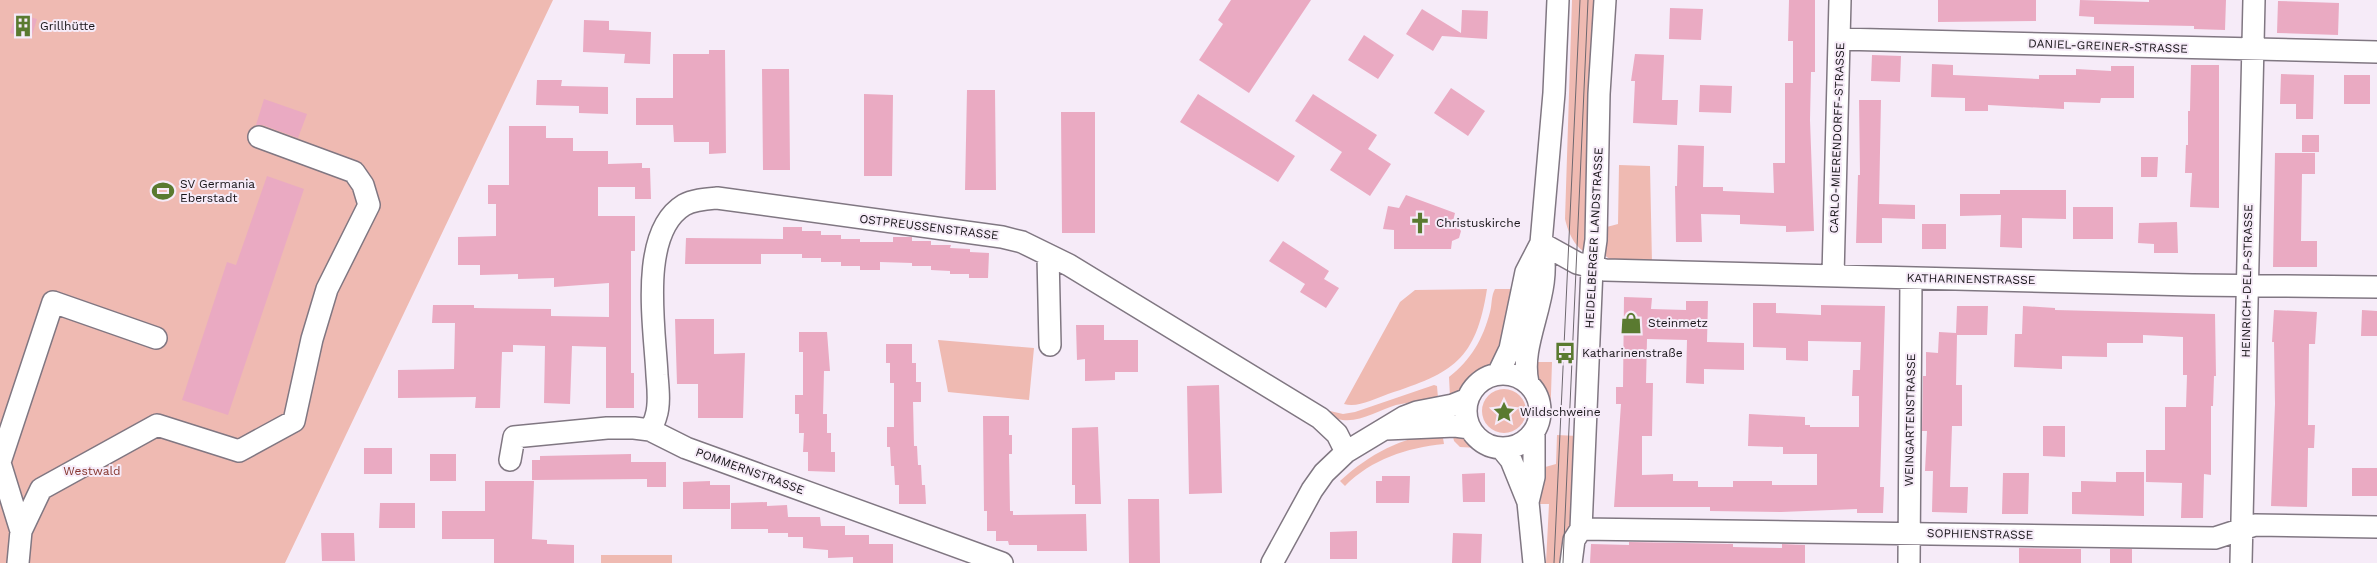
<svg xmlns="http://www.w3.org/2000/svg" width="2377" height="563" font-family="'Work Sans',sans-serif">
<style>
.green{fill:#efbab2}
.building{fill:#eaaac2}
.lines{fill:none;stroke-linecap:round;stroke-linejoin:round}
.minor-casing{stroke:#807782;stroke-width:24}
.minor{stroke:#fff;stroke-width:21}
.tram{stroke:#6e686f;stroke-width:1}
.labels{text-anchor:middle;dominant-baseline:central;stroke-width:4;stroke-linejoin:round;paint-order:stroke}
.poi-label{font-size:12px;fill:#171418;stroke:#f6ebf8;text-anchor:start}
.street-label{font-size:12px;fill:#171418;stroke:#f6ebf8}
.park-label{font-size:12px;fill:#85352d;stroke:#f6ebf8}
</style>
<rect width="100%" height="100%" fill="#f6ebf8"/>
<path class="green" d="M0,0H553L285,563H0Z
M1572,0H1595L1589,254C1575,249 1568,232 1565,219Z
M1619,165L1650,166L1652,263L1612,261L1603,254V228L1618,224Z
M1487,289C1476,360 1453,373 1388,394C1374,399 1358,408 1344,404L1400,302L1415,290Z
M1495,289H1516L1497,359L1477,375L1461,393L1450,397L1449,377C1471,360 1483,339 1490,312C1492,305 1491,296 1495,289Z
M938,340L1034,348L1029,400L948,392Z
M1537,362H1552L1550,426L1546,427C1553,406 1544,400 1538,381C1536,376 1537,368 1537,362Z
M1434,385L1437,386L1438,398C1424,400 1410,402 1396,405C1375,411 1350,430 1328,414L1330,411L1343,414L1355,412Z
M1482 411a22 22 0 1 1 44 0a22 22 0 1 1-44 0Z
M1442,432L1444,444C1406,448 1372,459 1345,486L1340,481C1371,453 1400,438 1442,432Z
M1452,432L1465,437L1478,448L1460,447L1454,441Z
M1557,435L1577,436L1568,563H1546L1549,504H1540L1537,500L1538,469L1556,464Z
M601,555H672V563H601Z"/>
<path class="building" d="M1231,0H1311L1249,93L1199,60L1223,24L1218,20Z
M1789,0H1815V72H1811L1810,120L1814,231L1786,232V226L1740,224V215L1701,214L1702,242H1676L1675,186H1677L1678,145L1704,146L1703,187H1723V191L1774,193L1773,163H1785V83H1793V41H1788Z
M1938,0H2036V21L1938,22Z
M2080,0L2149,2V0H2226L2225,30L2194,29V26L2094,24V17L2079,16Z
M2278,1L2339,3L2338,35L2277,33Z
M1670,8L1703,9L1701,40L1669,39Z
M1422,9L1461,33L1462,10L1488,11L1487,39L1442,36L1433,51L1406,34Z
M16,13L37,19L31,39L10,33Z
M584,20L609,21V30L651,32L650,64L624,63L625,54L583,52Z
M1364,35L1394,55L1378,79L1348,60Z
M709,50H725L726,153L709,154V142H674L673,125H636V98H673V54H709Z
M1635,54L1664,55L1662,100H1678L1677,125L1633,123L1635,81H1631Z
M1872,55L1901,56L1900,82L1871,81Z
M1932,64L1953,65V75L2039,79V75H2076V69L2111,71V66H2134V98H2101L2100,103L2064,102V109L1988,105V111H1965V98L1931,97Z
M2191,65H2219V208L2190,207L2192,173H2185L2186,145H2188V111H2190Z
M762,69H789L790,170H763Z
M2281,74L2314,75L2313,119H2296V104H2280Z
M2344,75H2370V104H2344Z
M537,80H562L561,86L608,87V114L579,113V106L536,105Z
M1700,85L1732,86L1731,113L1699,112Z
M1451,88L1485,111L1468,136L1434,113Z
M967,90H995L996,190H965Z
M864,94L893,95L892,176H864Z
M1198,94L1295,156L1278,182L1180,122Z
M1313,94L1377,135L1368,149L1391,164L1370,196L1330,170L1342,152L1295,121Z
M264,99L307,114L298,138L263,125H256Z
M1859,100H1881L1879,204L1915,205V219L1882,218V243H1856L1858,175H1860Z
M1061,112H1095V233H1062Z
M509,126H546V138H573V151H608V164L642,163V168H650L651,199H635V187H598V216H635V251H631V373H634V408H606V347L572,346L570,404L544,403L545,346L513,345V352H502L500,408H475L476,397L398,398V370L454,369L455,323H432L433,305H474V308L551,309V316L609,317V283L554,287V278L518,279V274L480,275V265H458V237L496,236V204H488V185H509Z
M2302,135H2319V152H2302Z
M2275,153H2315V174H2302L2301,241H2317V267H2273Z
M2141,157H2158L2157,177H2141Z
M267,176L304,189L228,415L182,400L227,262L236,265Z
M2000,190H2066V219L2022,218V248L2000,247L2001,215L1960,216V194H2000Z
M1406,195L1455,213L1453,221L1461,231L1459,238L1452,241L1451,249H1394V230L1383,229L1388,206L1399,208Z
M2073,207H2113V239H2073Z
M2177,222L2178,253H2154V244L2138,243L2139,223Z
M1922,224H1946V249H1922Z
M783,227H802V231H821V235H841V239H860V242H893V237H912V241H931V245H951L950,248L970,249V252L989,253L988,278H969V274H950V271L931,270V266H912V263L880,262V270H860V266H841V262H821V258H802V254H761V264H685L686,238L783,239Z
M1283,241L1329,271L1324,279L1339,288L1326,308L1300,292L1305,284L1269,261Z
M1624,297L1652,298L1651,309L1686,310V301H1708L1707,342L1744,343V370L1704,369V384L1686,383L1687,340L1647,339L1646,383H1653L1652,436H1642V475L1673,474V481H1698V487H1733V481H1772V485H1817V454H1783V447L1748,446L1749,414L1805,417V425H1810V427H1859V396H1852L1853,370H1860L1861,342L1808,341V361L1786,360V348L1753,347V303H1776V313L1821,315V305L1885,306L1880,487H1884L1883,513H1857V509L1781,512L1710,511V507H1614L1621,404H1616V387H1623Z
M1957,306H1988L1987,335H1957L1956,385H1962V426H1952L1950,487H1968L1967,513L1932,512L1933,471H1925L1927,431H1922L1923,376H1926V352L1938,353L1939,332L1956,333Z
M2023,306L2055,308V310L2215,314L2216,376H2214L2213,406H2211V475L2204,474L2203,518H2181L2182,483L2146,482V450H2165V407H2186L2187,375H2183V337L2143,335V343H2107V357L2062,356V369L2014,367L2015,334H2022Z
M2274,310L2317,312L2315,344H2309L2308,425H2315L2314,448H2308L2307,507L2271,506L2275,404L2274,342H2272Z
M2362,310L2377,311V336H2361Z
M675,319H714V354L745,353L743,418H698V384H677Z
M1076,325H1104V340H1138V372H1115V380L1085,381V359L1077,360Z
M799,332H827L830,371H824L823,414H827V433H831V452H835V472L808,471V452H803L804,433H799V414H795V395H803V352H799Z
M886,344H912V363H916V382H921V402H913L914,446H917L918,465H921L922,485H925L926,504H899V485H895L894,466H891L890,447H887V427H894V383H890V363H886Z
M1219,385L1222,493L1189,494L1187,386Z
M983,416H1009V435H1012V454H1009L1010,511H1013V515L1086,514L1087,551H1037V545H1009L1008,541H996V531H987V511H984Z
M2043,426H2065V457L2043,456Z
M1098,427L1101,504H1075V485H1072V428Z
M364,448H392V474H364Z
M430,454H456V481H430Z
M631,454V462H666V487H647V479L532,480V460H540V456Z
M2352,468H2377V496H2352Z
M2116,472H2144V516L2072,514V492H2081V481L2116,482Z
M1485,473V502H1463L1462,474Z
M2003,473H2029L2028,514H2002Z
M1382,476H1410L1409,503H1376V481H1382Z
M485,481H534L532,539L547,540V544L574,545V563H494V539H442V511H485Z
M710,481V485H730V509H683V482Z
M1128,499H1159L1160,563H1129Z
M767,502V506L787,505L788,517H820L821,526H845V535H869V544H893V563H853V557L828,558V550L803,548V537H788V533H768V529H731V503Z
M380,503H415V528H379Z
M1357,531V559H1330V532Z
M321,533H354L355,561H322Z
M1453,533L1482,534L1481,563H1452Z
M1629,542L1733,544V547L1782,548V544L1805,545V563H1590L1591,544L1629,545Z
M2019,548L2081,549V563H2019Z
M2110,549H2132V563H2110Z"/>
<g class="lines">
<g class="minor-casing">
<path id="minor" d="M1839,39L2377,52
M1541,243L1577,263L1605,270L2192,285L2377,287
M1048,255L1050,345
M1833,276L1840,0
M1466 411a37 37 0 1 1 74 0a37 37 0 1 1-74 0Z
M1498,374L1510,349L1526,272L1541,243L1554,93L1558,0
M1528,383C1518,340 1555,293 1541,243
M1386,429L1455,426L1470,428
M650,430C652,426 655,421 656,416C660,404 658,388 657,375C655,329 638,233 684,205C693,200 706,199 717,198L1002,237L1022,242L1069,265L1320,418L1337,434L1346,452
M1534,433V477L1528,502L1534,563
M1502,449L1511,460L1528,502
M510,460L514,437L607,428H634L650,430L686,448L1002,563
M0,462L53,302L156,338
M0,463L21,531
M1581,529L2215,538L2255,525L2377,527
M18,563L21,531L41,489L157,425L239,451L294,421L312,339L327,289L369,205L363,185L354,172L259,137
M1272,563L1312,490L1324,473L1346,452L1404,417L1417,412L1453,405L1468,399
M1571,563L1574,540L1581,529L1592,268L1596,240L1599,94L1605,0
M1909,563L1911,278
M2241,563L2254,0"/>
</g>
<use href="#minor" class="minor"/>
<path class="tram" d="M1554,563L1580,0
M1563,563L1588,0"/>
</g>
<defs>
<g id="building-bare" transform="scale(1.725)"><path d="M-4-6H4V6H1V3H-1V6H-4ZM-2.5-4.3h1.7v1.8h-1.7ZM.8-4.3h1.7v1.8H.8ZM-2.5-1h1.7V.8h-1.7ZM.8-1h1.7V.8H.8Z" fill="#5a7a30" stroke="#f6ebf8" stroke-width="2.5" paint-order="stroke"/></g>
<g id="stadium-bare" transform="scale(1.725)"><path d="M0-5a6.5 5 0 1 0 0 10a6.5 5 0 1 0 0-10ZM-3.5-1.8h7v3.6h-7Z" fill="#5a7a30" stroke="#f6ebf8" stroke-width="2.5" paint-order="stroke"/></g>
<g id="church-bare" transform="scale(1.725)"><path d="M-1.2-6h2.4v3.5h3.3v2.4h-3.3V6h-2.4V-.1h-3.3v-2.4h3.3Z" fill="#5a7a30" stroke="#f6ebf8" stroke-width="2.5" paint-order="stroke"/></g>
<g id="shop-bare" transform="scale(1.725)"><path d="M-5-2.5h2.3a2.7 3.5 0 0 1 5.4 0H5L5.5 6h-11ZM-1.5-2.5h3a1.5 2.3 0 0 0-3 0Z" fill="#5a7a30" stroke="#f6ebf8" stroke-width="2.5" paint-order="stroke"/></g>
<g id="bus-bare" transform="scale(1.725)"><path d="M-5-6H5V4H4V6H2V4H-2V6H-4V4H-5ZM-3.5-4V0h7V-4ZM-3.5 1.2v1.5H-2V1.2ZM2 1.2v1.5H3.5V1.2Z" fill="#5a7a30" stroke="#f6ebf8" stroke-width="2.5" paint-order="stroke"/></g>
<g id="sight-bare" transform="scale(1.725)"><path d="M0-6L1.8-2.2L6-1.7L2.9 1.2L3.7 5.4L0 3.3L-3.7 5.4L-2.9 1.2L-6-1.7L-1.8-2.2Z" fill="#5a7a30" stroke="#f6ebf8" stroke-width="2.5" paint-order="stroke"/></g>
</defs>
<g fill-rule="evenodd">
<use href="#building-bare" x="23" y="26"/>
<use href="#stadium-bare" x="163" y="191"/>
<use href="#church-bare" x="1420" y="223"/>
<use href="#shop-bare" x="1631" y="323"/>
<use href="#bus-bare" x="1565" y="353"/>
<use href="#sight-bare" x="1504" y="412"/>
</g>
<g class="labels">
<g class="poi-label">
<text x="40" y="26">Grillhütte</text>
<text x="180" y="184">SV Germania<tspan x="180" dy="14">Eberstadt</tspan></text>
<text x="1436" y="223">Christuskirche</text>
<text x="1648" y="323">Steinmetz</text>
<text x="1582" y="353">Katharinenstraße</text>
<text x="1520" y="412">Wildschweine</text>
</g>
<g class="street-label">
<text transform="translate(2108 46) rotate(2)">DANIEL-GREINER-STRASSE</text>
<text transform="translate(1837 138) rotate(-88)">CARLO-MIERENDORFF-STRASSE</text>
<text transform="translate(929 227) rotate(7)">OSTPREUSSENSTRASSE</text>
<text transform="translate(1594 238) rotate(-87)">HEIDELBERGER LANDSTRASSE</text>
<text transform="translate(1971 279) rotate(1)">KATHARINENSTRASSE</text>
<text transform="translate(2247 281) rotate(-89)">HEINRICH-DELP-STRASSE</text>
<text transform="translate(1910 420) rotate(-89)">WEINGARTENSTRASSE</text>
<text transform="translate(750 471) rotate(20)">POMMERNSTRASSE</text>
<text transform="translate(1980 534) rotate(1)">SOPHIENSTRASSE</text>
</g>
<g class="park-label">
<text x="92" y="471">Westwald</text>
</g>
</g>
</svg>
